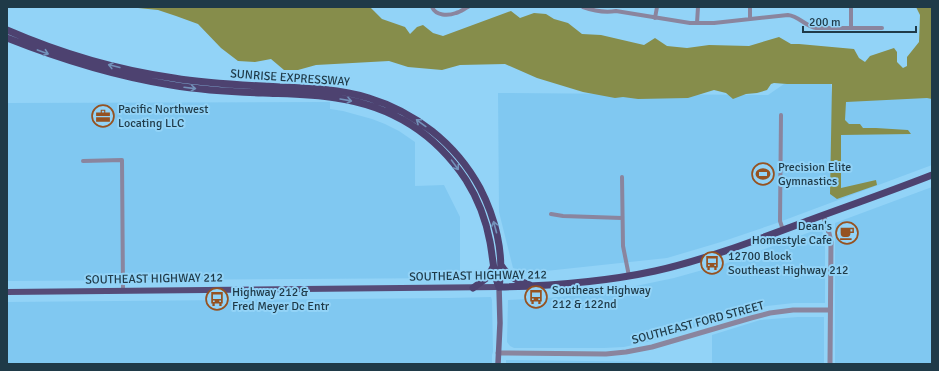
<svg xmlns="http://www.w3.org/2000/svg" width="939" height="371" font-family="Signika,sans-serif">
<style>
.built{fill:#80c8f1}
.forest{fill:#868d4b}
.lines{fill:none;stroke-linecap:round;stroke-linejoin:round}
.minor{stroke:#8a859e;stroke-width:4}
.tertiary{stroke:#8a859e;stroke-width:5}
.secondary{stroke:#6c6488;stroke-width:5.5}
.primary{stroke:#564c78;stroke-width:6}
.trunk{stroke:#4d4270;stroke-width:7}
.oneway{stroke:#7392ba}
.labels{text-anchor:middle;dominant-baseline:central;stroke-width:4;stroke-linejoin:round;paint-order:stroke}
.street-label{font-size:12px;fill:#1f3a48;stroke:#92d3f7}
.poi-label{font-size:12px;fill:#1f3a48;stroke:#92d3f7;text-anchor:start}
</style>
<rect width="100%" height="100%" fill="#92d3f7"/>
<path class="built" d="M784,84H831L832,97H932V165L774,224L721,242L667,258L527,273L513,268L499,212L498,93L768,95Z
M330,102V109L343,111L372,119L385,124L399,131L415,142V186L444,185L460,217V278L7,281V103Z
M932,187V364H835V223Z
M821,228L824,236L825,248V303H794L767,306L752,310L647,342L624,347L604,348H514L510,346L507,342L508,300L547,298L589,294L631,287L674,278L724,264Z
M491,297L492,300L493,352L492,355V364H7V302L449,298Z
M798,317H824V364H712V335L760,320Z
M506,360L660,362V364H506Z"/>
<path class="forest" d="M128,7H370L382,19L405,27L410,34L417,27L423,25L433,33L443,36L511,11L520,18L534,13L546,14L554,19L568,23L582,34L601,35L644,45L655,38L667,46L687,48L709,45L749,46L779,37L791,44H799L854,49L859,58L865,62L870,56L894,48L897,52V62L903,68L907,66V57L919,42L920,15L916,7H932V99L927,98L846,102L845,120L849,124H860L863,128H876L908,130L911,134L841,135V188L876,180L877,185L837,199L830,194L832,84H787L774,83L771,84L767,90L757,93L746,94L733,99L726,93L714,90L688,98L638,99L623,97L615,98L583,92L537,78L505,64L460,65L442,70L408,67L389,61L316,65L298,70H284L271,59L255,62L238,61L221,48L198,24L176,16L158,10Z"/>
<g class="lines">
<path class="minor" d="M432,7C436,16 448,16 456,13C460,12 464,9 468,7
M583,7C594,11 604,13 616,11L690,23H714L788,15C799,16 805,26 816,28H882
M750,7V18
M851,7V28
M655,18L657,7
M697,23L698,7
M781,115L780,221L783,230
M83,161L122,160L123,291
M622,177L623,246L629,276
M551,214L563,216L622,218"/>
<path class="tertiary" d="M823,215L828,229L831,242L830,364
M498,353L606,354L626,352L652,347L751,318L770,313L793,310H830"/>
<path class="secondary" d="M498,364L500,323L499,287"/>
<path class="primary" d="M7,292L499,287"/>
<path class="trunk" d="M7,30C60,53 117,70 174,78C209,84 244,85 280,87C310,88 340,89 369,98C392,105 413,116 432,131C451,146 468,166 480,188C495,217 505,254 499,287
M7,38C60,59 114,76 171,85C201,90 232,92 263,93C287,94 312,94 336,98C391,106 435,133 466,180C478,199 486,220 490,242C493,258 493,273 499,287
M501,265C509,278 517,280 530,285
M499,287C552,286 604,282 655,271C708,259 759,239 810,220C851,205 891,191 932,175
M473,288L488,277L493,267"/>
</g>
<defs><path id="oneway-shaft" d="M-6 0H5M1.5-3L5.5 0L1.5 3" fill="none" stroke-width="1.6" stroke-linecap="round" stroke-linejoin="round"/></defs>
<g class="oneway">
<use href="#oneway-shaft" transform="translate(43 52) rotate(20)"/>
<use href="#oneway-shaft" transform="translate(114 66) rotate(-166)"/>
<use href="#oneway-shaft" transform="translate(190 88) rotate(7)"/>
<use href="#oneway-shaft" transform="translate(346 100) rotate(10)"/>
<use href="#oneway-shaft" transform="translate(421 123) rotate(-144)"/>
<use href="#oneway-shaft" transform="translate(455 165) rotate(54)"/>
<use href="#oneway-shaft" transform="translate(495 227) rotate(-105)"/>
</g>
<defs>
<g id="office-ring" transform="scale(1.15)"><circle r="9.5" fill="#92d3f7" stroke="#955221" stroke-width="1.5"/><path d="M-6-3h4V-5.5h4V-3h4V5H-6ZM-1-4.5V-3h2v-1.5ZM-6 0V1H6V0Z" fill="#955221"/></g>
<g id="stadium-ring" transform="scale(1.15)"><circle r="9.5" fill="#92d3f7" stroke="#955221" stroke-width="1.5"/><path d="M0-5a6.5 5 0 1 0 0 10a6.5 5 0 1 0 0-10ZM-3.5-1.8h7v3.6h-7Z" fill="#955221"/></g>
<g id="cafe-ring" transform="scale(1.15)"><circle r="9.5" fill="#92d3f7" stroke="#955221" stroke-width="1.5"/><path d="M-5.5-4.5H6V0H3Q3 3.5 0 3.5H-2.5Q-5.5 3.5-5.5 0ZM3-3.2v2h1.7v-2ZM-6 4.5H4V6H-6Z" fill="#955221"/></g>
<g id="bus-ring" transform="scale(1.15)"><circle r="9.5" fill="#92d3f7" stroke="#955221" stroke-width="1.5"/><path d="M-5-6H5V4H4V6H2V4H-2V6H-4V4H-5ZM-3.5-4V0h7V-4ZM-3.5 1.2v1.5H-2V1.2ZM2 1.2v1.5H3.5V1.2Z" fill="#955221"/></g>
</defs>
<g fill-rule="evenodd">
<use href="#office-ring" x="103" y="116"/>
<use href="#stadium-ring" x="763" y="174"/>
<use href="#cafe-ring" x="847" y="233"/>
<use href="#bus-ring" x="712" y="263"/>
<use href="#bus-ring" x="536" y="297"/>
<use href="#bus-ring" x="217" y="299"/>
</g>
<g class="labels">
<g class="street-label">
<text transform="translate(290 78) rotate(4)">SUNRISE EXPRESSWAY</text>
<text transform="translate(478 276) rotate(-1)">SOUTHEAST HIGHWAY 212</text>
<text transform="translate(154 279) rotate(-1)">SOUTHEAST HIGHWAY 212</text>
<text transform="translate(698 323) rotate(-15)">SOUTHEAST FORD STREET</text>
</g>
<g class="poi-label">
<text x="118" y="109">Pacific Northwest<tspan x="118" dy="14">Locating LLC</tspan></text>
<text x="778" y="167">Precision Elite<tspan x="778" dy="14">Gymnastics</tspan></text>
<text x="832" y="226" text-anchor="end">Dean's<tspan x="832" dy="14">Homestyle Cafe</tspan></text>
<text x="728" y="256">12700 Block<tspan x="728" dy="14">Southeast Highway 212</tspan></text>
<text x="552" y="290">Southeast Highway<tspan x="552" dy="14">212 &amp; 122nd</tspan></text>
<text x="232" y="292">Highway 212 &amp;<tspan x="232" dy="14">Fred Meyer Dc Entr</tspan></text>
</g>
</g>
<rect width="939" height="371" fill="none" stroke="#1f3a48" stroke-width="16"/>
<path d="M803 26v6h113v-6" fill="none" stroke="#1f3a48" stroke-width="2"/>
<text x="809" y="26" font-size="12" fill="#1f3a48" stroke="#92d3f7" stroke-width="3" paint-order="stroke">200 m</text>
</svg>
